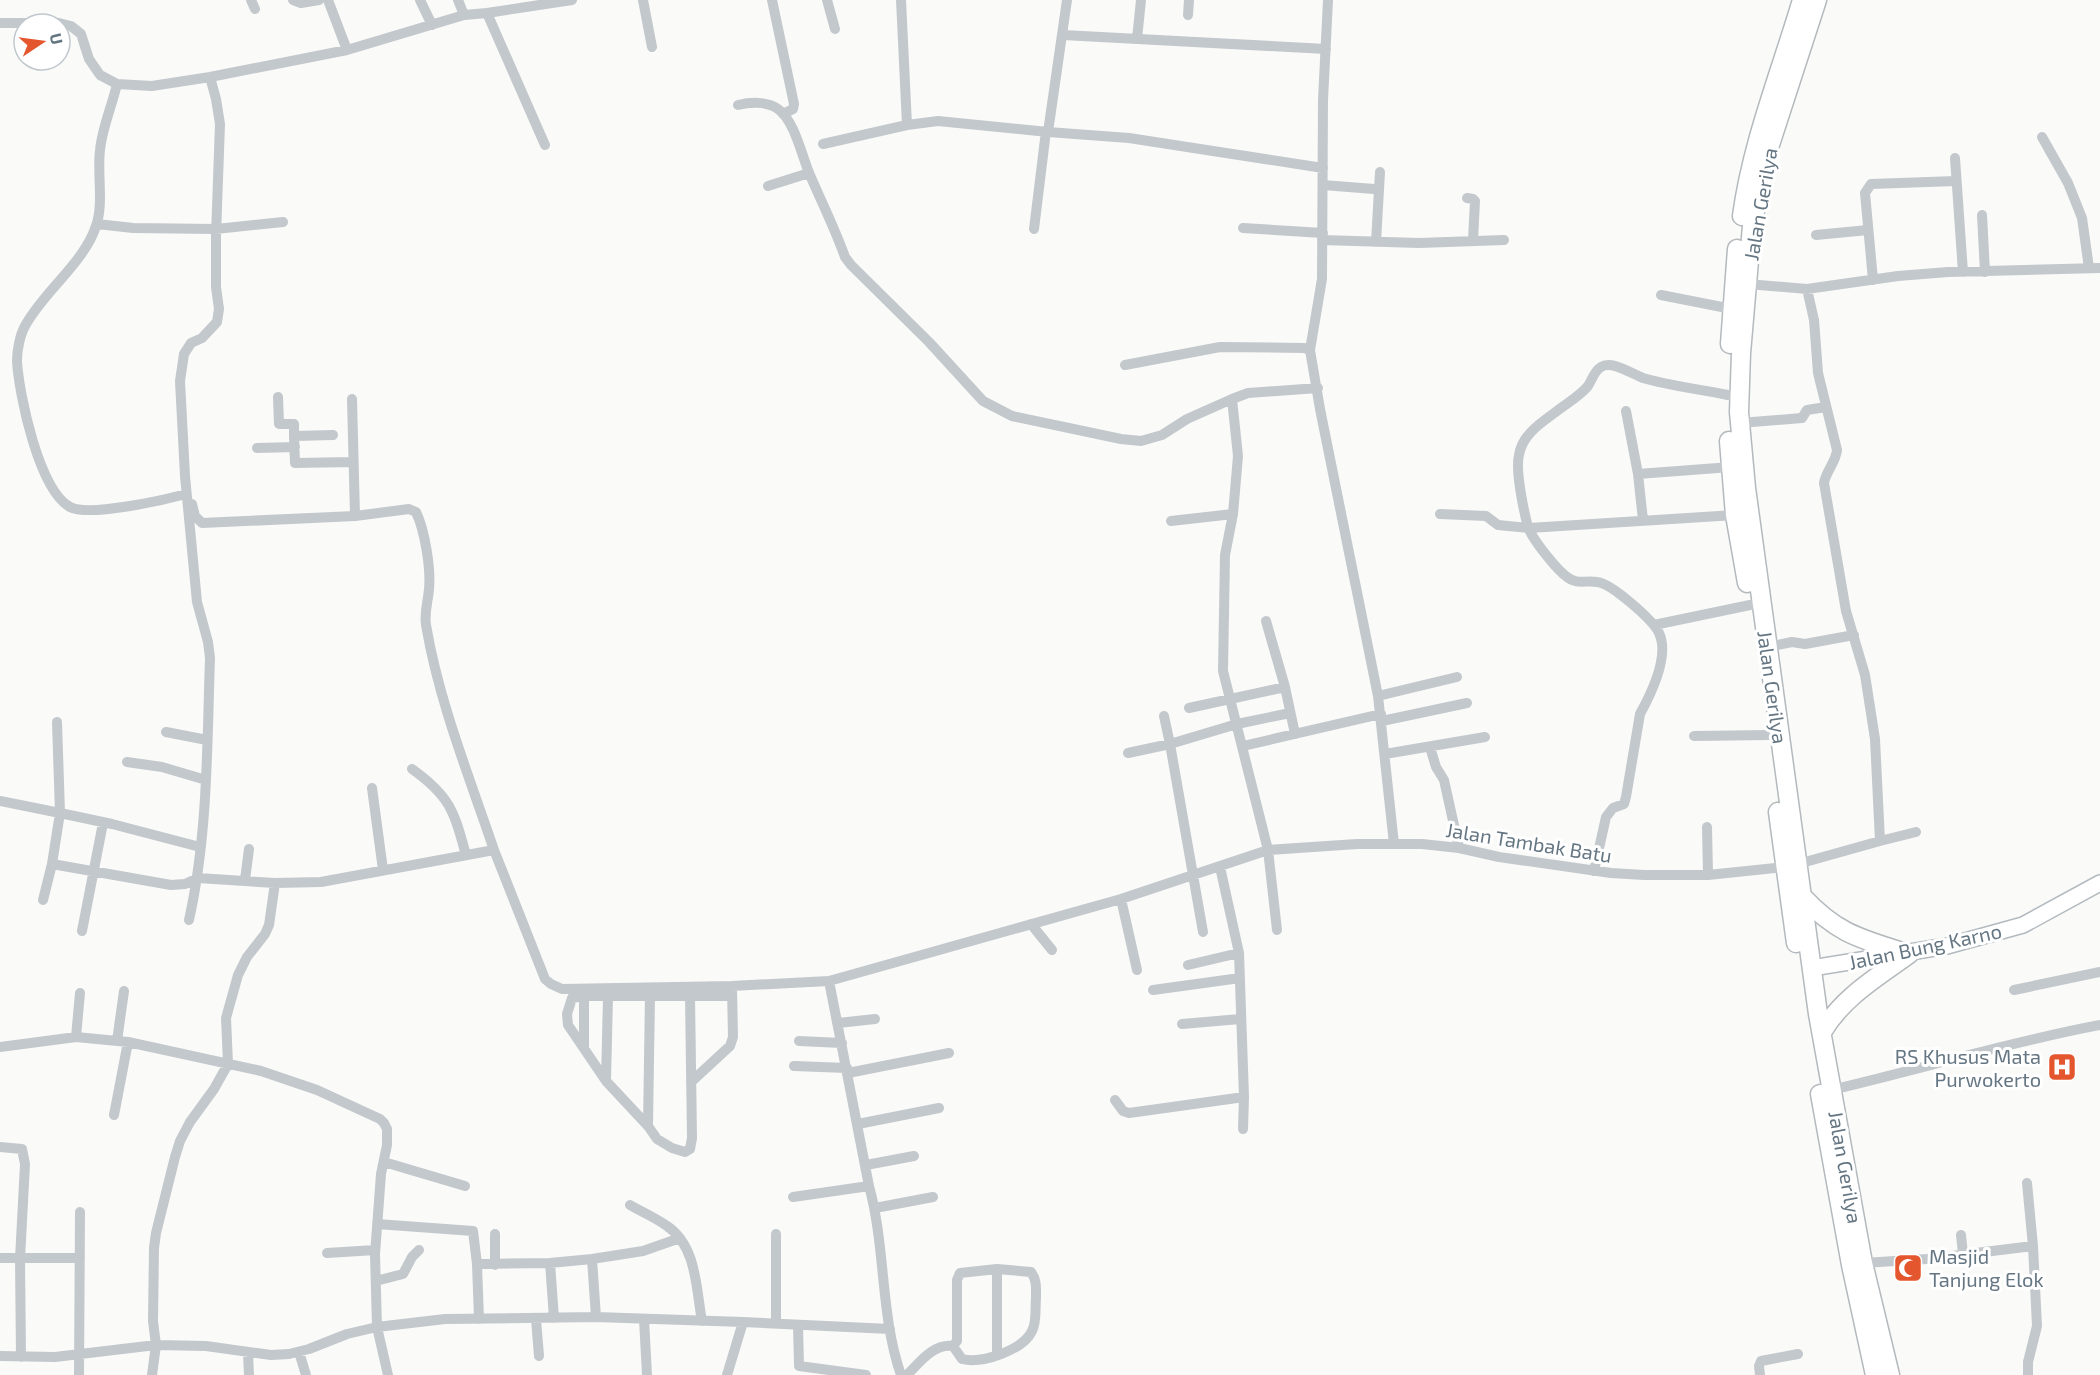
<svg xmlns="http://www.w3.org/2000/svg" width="2100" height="1375" font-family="'Exo 2',sans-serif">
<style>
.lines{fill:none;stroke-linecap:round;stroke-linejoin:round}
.secondary-casing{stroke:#b3babf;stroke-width:18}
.trunk-casing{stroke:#b4b9bd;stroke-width:21}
.minor{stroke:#c3c8cc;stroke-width:10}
.secondary{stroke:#fff;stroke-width:15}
.trunk{stroke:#fff;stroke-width:18}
.labels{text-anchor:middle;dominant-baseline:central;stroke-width:6;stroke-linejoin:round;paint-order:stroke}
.street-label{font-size:20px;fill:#657683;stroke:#fff}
.poi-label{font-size:20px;fill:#657683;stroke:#fff;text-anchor:end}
</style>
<rect width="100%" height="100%" fill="#fafaf8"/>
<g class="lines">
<g class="secondary-casing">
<path id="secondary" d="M1812,968L1947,946L2023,925L2100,883"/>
</g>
<g class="trunk-casing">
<path id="trunk" d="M1817,0L1766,157L1752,226L1741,353L1739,412L1746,488L1818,1014L1863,1263L1890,1375
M1742,216C1752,142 1781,71 1802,0
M1730,344L1737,249
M1729,441L1735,515L1747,583
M1778,812L1796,943
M1802,896C1837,934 1861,939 1909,954
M1822,1032C1843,997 1876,978 1909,954
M1820,1094L1851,1265L1875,1375"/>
</g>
<path class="minor" d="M251,0L255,9
M293,0L301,3L319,0
M328,0L347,50
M420,0L432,25
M458,0L464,15
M643,0L652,47
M772,0L794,104L793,109L783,114
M827,0L835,29
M901,0L907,125
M1328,0L1323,100L1322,279L1310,350L1320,409L1378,696L1394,844
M487,13L545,145
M1188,15L1189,0
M0,23H59L71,26L81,34L89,59L100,75L117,84L152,86L210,77L347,50L464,15L487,13L572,0
M1063,35L1326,49
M1137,39L1141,0
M117,84C112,106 102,128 100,150C97,175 104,203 96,226C84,263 44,291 25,326C20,335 17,350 17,361C19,395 39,490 70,507C89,517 164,500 186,494
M738,105C750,102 767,101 778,109C795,121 802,157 810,175C822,203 835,229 845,257L851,265L929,342L983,401L1012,416L1121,439L1141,441L1162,435L1187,419L1232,399
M1048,132L1129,138L1323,168
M2042,137L2068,183L2082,218L2089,268
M823,144L907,125L938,121L1048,132L1067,0
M1955,158L1963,272
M1323,185L1374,189
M768,186L809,173
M1467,198L1473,199L1475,201L1473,240
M1982,215L1985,272
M97,224L133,228L216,229L283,222
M1243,228L1323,233
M1034,229L1046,131
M1816,235L1868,230
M1322,240L1419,243L1504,240
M1376,242L1380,172
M1873,280L1865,193L1871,184L1956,181
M1747,284L1807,289L1898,276L1948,272L2100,268
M1661,295L1732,309
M1125,365L1220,347L1304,348L1310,350
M278,397L279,424H294V436
M352,399L355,516
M1626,411L1638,474L1643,520
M1740,423L1802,418L1807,410L1826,407
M333,435L294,436L295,463L353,462
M257,448L295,447
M1638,474L1731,467
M192,504L195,516L202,523L355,516L409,509L416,512C425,531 431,569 429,589C428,602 424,612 426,625C439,702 469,776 494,850
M1440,514L1486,516L1498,525L1529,528L1735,515
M1171,521L1233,514
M1654,625L1750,605
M1768,647L1792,642L1805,644L1854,635
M1285,687L1295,734
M1378,696L1457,677
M1189,708L1285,687L1266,621
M1382,721L1467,703
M57,722L60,813L112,824L200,847
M166,732L207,740
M1694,736L1769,735
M1243,746L1381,714
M1430,747L1436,767L1444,780L1459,848
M1128,753L1170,744L1164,716
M1385,754L1485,737
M127,762L162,767L206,780
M412,769C450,796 454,811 466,855
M372,788L383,870
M0,801L60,813L52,864L171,885L185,884L198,878L275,883L321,882L494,850L545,979L551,984L562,989L732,986L829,981L1121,899L1268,850L1357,844H1422L1459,848L1499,857L1611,873L1644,875H1708L1785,867
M1707,827L1708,875
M1880,841L1916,832
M1798,864L1880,841L1875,739L1865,675L1846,611L1824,483C1826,471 1836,462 1837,450L1818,373L1814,320L1807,289
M1594,871L1606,817L1613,808L1624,804L1626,797L1640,714C1651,694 1670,656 1659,633C1653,620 1611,583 1597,582C1585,580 1577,585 1567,577C1556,569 1533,540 1528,527C1524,512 1515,470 1519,455C1522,436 1538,425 1553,414C1564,405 1579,397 1588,386C1592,380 1594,371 1601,367C1612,360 1632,374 1643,378C1670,386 1700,389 1728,395
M245,880L249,849
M275,883L269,925L265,934L247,957L238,975L226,1018L228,1064L214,1089L190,1122L180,1141L175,1157L156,1233L154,1248L153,1321L156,1345L206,1346L271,1355L289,1354L309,1349L347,1334L377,1327L388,1375
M1121,899L1137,970
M43,900L52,864
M189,920C208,834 207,746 210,658L208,642L197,602L185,476L180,381L184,354L191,343L202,338L217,322L219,309L216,287V235L220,124L216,99L210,77
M1031,924L1052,950
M1277,930L1268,850L1223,671L1225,555L1233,514L1238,456L1232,399L1248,393L1318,388
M82,931L103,823
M1203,932L1170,744L1237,724L1290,713
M1188,965L1239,953
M829,981L869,1186C886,1248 880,1315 901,1375
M1153,990L1240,978
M2014,990L2100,972
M584,996V1048
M690,996L692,1138L690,1149L685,1152L672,1148L657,1139L648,1126L606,1081L568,1025L567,1014L572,998L584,996H732
M838,1023L875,1019
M1182,1024L1240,1019
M76,1037L80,993
M117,1041L124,991
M799,1041L842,1043
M0,1047L76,1037L128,1042L261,1071L317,1090L380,1119L384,1123L387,1129V1145L381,1174L375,1254L377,1327L445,1319L596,1317L743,1322
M794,1066L847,1068
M848,1073L949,1053
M606,1080L608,997
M691,1082L730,1046L733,1037L732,988
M1831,1090C1921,1069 2009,1042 2100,1025
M1115,1100L1123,1111L1129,1113L1244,1097L1239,953L1220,867
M114,1115L128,1042
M858,1124L939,1108
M648,1126L650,995
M1243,1129L1244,1097
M0,1147L22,1149L25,1164L20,1259L21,1357
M384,1162L465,1186
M866,1165L914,1156
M2027,1183L2033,1246
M793,1197L869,1186
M630,1205C642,1212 656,1218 667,1226C697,1246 696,1289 702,1321
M875,1208L933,1197
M377,1224L473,1231L477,1264L479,1319
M495,1234V1265
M1961,1235L1963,1254
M327,1253L375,1250
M0,1258H80
M592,1259L596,1317
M550,1263L554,1318
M1863,1263L1927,1259L2033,1246L2037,1326L2028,1362V1375
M477,1264L550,1263L592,1259L643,1251L680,1238
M997,1269V1355
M376,1281L403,1274L412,1257L419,1250
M536,1319L539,1356
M644,1319L647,1375
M776,1323V1234
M798,1325L799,1366L866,1375
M299,1352L306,1375
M248,1353L249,1375
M0,1356L55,1357L156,1345L152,1375
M79,1375L80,1212
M727,1375L743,1322L890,1329
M907,1375C920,1362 934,1343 953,1346L957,1341V1280L960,1273L997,1269L1031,1272C1037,1280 1036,1288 1036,1298C1035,1308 1037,1322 1032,1331C1023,1350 982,1364 962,1359L953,1346
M1760,1375L1759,1366L1761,1361L1798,1354"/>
<use href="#secondary" class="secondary"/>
<use href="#trunk" class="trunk"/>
</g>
<defs>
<g id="hospital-square" transform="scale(1.5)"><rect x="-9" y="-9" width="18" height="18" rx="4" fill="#e4572e" stroke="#fff"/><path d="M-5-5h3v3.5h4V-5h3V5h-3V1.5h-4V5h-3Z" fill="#fff"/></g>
<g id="mosque-square" transform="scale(1.5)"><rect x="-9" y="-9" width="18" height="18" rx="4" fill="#e4572e" stroke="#fff"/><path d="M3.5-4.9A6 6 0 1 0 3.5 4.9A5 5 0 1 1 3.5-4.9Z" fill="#fff"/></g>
</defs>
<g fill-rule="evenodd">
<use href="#hospital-square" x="2062" y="1067"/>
<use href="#mosque-square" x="1908" y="1268"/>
</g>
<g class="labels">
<g class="street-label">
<text transform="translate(1760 204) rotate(-80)">Jalan Gerilya</text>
<text transform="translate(1773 687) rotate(82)">Jalan Gerilya</text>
<text transform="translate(1529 842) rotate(9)">Jalan Tambak Batu</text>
<text transform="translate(1925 946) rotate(-12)">Jalan Bung Karno</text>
<text transform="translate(1846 1167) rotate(80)">Jalan Gerilya</text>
</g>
<g class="poi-label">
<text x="2041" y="1056">RS Khusus Mata<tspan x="2041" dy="23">Purwokerto</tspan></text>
<text x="1929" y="1256" text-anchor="start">Masjid<tspan x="1929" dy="23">Tanjung Elok</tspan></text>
</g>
</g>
<g transform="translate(42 42) rotate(77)"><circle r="28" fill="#ffffff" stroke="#c1c8cd" stroke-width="1.5"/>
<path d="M0-4.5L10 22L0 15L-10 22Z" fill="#e4572e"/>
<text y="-9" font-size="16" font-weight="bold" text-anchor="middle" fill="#657683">U</text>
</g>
</svg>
